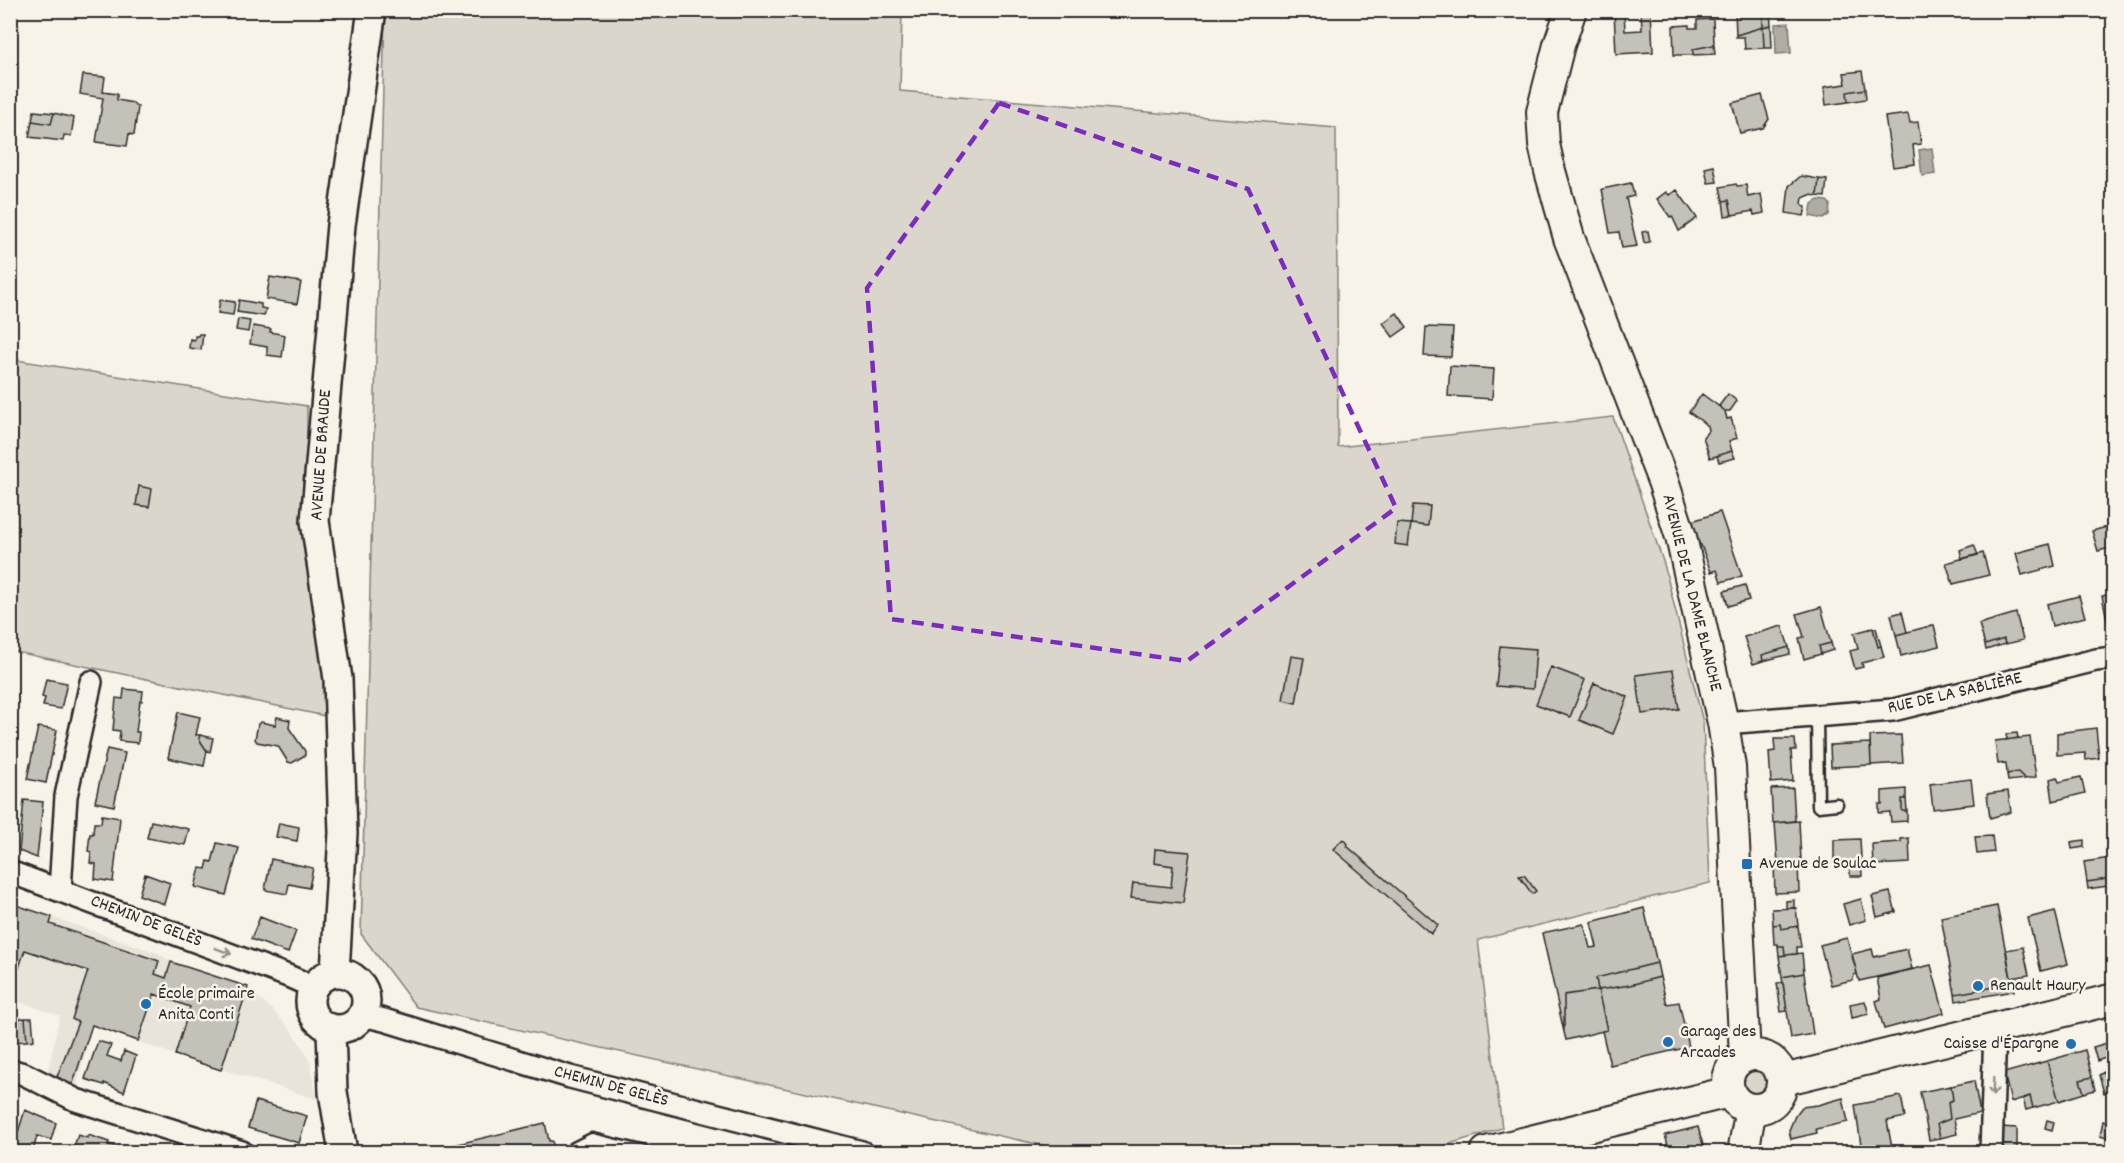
<svg xmlns="http://www.w3.org/2000/svg" width="2124" height="1163" font-family="Dekko,sans-serif">
<style>
.built{fill:#e8e4da}
.green{fill:#dad6cc;stroke:#82807c;stroke-width:1.5}
.water{fill:#afaca4;stroke:#7a7874;stroke-width:1.5}
.building{fill:#c4c1b9;stroke:#2b2b2b;stroke-width:1.5}
.lines{fill:none;stroke-linecap:round;stroke-linejoin:round}
.service-casing{stroke:#2b2b2b;stroke-width:15}
.minor-casing{stroke:#2b2b2b;stroke-width:26}
.tertiary-casing{stroke:#2b2b2b;stroke-width:32}
.secondary-casing{stroke:#2b2b2b;stroke-width:34}
.service{stroke:#f7f3e8;stroke-width:10}
.minor{stroke:#f7f3e8;stroke-width:21}
.tertiary{stroke:#f7f3e8;stroke-width:27}
.secondary{stroke:#f7f3e8;stroke-width:30}
.oneway{stroke:#918f8a}
.marked{fill:none;stroke:#7b2cbf;stroke-width:4.5;stroke-dasharray:12 8;stroke-linejoin:round}
.poi-dot{fill:#1f6fb2;stroke:#f7f3e8;stroke-width:2}
.labels{text-anchor:middle;dominant-baseline:central;stroke-width:5;stroke-linejoin:round;paint-order:stroke}
.street-label{font-size:18px;fill:#2b2b2b;stroke:#f7f3e8}
.poi-label{font-size:18px;fill:#2b2b2b;stroke:#f7f3e8;text-anchor:start}
</style>
<rect width="100%" height="100%" fill="#f7f3e8"/>
<filter id="ink" filterUnits="userSpaceOnUse"><feTurbulence type="fractalNoise" baseFrequency=".0167" numOctaves="2"/><feDisplacementMap in="SourceGraphic" scale="12" xChannelSelector="R" yChannelSelector="G"/><feConvolveMatrix kernelMatrix="1 2 1 2 8 2 1 2 1" color-interpolation-filters="sRGB"/></filter>
<g filter="url(#ink)">
<path class="built" d="M11,903L158,953L171,962L248,987L250,991L273,1010L291,1030L305,1051L311,1065L317,1099L175,1055L92,1025L76,1089L48,1071L60,1016L11,999Z"/>
<path class="green" d="M385,11H902L900,91L1336,128L1338,447L1613,417L1664,564L1703,722L1710,883L1478,940L1502,1128L1423,1152H1073L416,1007L361,934Z
M10,359L307,406L306,537L330,717L11,651Z
M1736 1082a19 19 0 1 1 38 0a19 19 0 1 1-38 0Z"/>
<path class="water" d="M1789,23L1791,53L1776,54L1775,24Z
M1932,148L1935,174L1922,176L1919,150Z
M1818,200L1827,201L1830,204L1829,215L1823,219L1810,216L1812,204Z"/>
<path class="building" d="M1641,10H1651L1653,52L1616,54L1614,11H1624L1625,31L1642,30Z
M1735,10H1763V27L1736,35Z
M1763,10H1770L1771,25L1763,27Z
M1713,19L1714,45L1693,49V55H1674L1673,26L1689,25V28H1697V20Z
M1771,25L1772,48H1764L1763,27Z
M1763,27L1764,48L1745,49L1744,37H1736V35Z
M1714,45L1715,54L1693,55V49Z
M1862,71L1865,89L1847,92L1848,102L1826,105L1824,87L1846,84L1844,73Z
M83,75L105,77L103,92L117,94V100L133,103L134,105L138,107L134,135L129,134L127,146L96,142L103,98L80,94Z
M1865,89L1866,99L1848,102L1847,92Z
M1762,95L1769,119L1763,128L1740,133L1732,103Z
M34,111L54,113L51,124L32,121Z
M54,113L74,118L71,136L64,135L63,141L29,137L32,121L51,124Z
M1908,114L1910,123L1918,122L1921,144L1913,145L1915,164L1893,167L1885,117Z
M1714,166L1717,182L1708,183L1705,168Z
M1801,176L1819,179L1817,196L1810,195L1803,198L1802,204L1806,207L1804,216L1786,213L1789,186Z
M1819,179L1827,180L1825,197L1817,196Z
M1631,183L1634,196L1626,198L1637,246L1622,248L1619,232L1610,233L1602,189Z
M1736,184L1737,186L1746,185L1748,197L1761,194L1764,213L1754,215L1753,211L1732,215L1729,200L1723,201L1720,187Z
M1677,190L1697,218L1679,231L1672,216L1670,217L1657,199L1666,192L1669,195Z
M1729,200L1732,215L1725,216L1723,201Z
M1648,231L1650,242L1644,243L1642,232Z
M270,277L301,282L297,304L266,299Z
M220,300L235,302L233,315L218,313Z
M239,300L261,304V308L266,309L264,316L237,312Z
M1397,313L1407,327L1393,337L1383,323Z
M238,319L250,321L248,332L236,330Z
M253,326L271,329L270,332L285,335L282,357L267,355V347L250,344Z
M1426,327L1453,328L1451,357L1424,356Z
M199,334H203L201,350L189,348L190,339L195,340V336H198Z
M1450,366L1494,369L1492,399L1448,396Z
M1702,394L1725,411L1727,419L1731,418L1737,438L1729,441L1732,451L1710,458L1703,437L1709,430L1708,426L1689,412Z
M1728,394L1737,401L1730,411H1725L1719,406Z
M1732,451L1735,458L1719,462L1717,456Z
M139,486L152,489L149,507L136,505Z
M1413,505L1430,506L1428,526L1411,524Z
M1720,512L1742,576L1721,582L1717,570L1711,572L1701,545L1697,542L1689,522Z
M1397,523L1411,524L1408,546L1395,544Z
M2114,525V547L2098,551L2092,531Z
M2050,544L2055,566L2022,575L2016,553Z
M1974,545L1978,555L1962,559L1960,550Z
M1983,553L1989,575L1953,584L1946,563Z
M1745,585L1749,600L1728,606L1724,591Z
M2114,593V623L2108,624L2102,596Z
M2079,596L2085,617L2052,626L2047,604Z
M1821,607L1831,643L1819,646L1821,654L1804,659L1799,638L1804,637L1797,614Z
M1902,612L1907,632L1896,635L1891,615Z
M2016,613L2023,640L2005,644L2004,639L1985,645L1979,624Z
M1934,625L1939,646L1901,656L1896,635Z
M1782,626L1789,647L1762,655L1763,661L1753,664L1744,637Z
M1873,628H1876L1881,646L1878,647Z
M1873,628L1878,647L1881,646L1884,657L1862,663L1863,667L1855,669L1850,651L1858,649L1854,633Z
M2004,639L2005,644L1986,650L1985,645Z
M1831,643L1833,650L1821,654L1819,646Z
M1500,646L1536,649L1533,689L1496,686Z
M1789,647L1790,654L1763,661L1762,655Z
M1291,656L1304,658L1296,703L1283,700Z
M1551,667L1585,680L1570,717L1536,704Z
M1673,670L1679,709L1642,714L1636,675Z
M46,679L67,683L61,709L43,706L45,698L42,697Z
M1594,683L1628,697L1613,734L1579,720Z
M124,689L143,691L142,701H140L136,732H139L138,743L119,741L120,731L113,730L116,698L123,699Z
M178,712L200,717L196,735H200L199,739L207,751L204,766L168,758Z
M277,717L290,720L289,728L305,751V755L292,763L288,762L278,746L257,742L255,739L258,724L261,722L275,725Z
M38,727L57,730L46,783L27,779Z
M2096,728L2099,758L2086,760L2085,753L2057,755V733Z
M2017,733L2018,738L2007,740L2006,734Z
M200,735L213,738L210,752L207,751L199,739Z
M1901,735L1903,763L1871,765L1870,736Z
M2030,737L2036,777L2025,779L2018,772L2007,774L2006,763L1998,764L1995,741Z
M1774,739H1795L1796,750H1791L1793,781L1771,783L1769,752L1775,751Z
M1870,743L1871,765L1831,767L1830,745Z
M107,749L125,753L114,806L95,802Z
M2018,772L2025,779L2008,781L2007,774Z
M2057,777L2059,782L2081,777L2085,793L2053,801L2050,779Z
M1971,779L1974,804L1933,809L1930,784Z
M1793,788L1795,821L1773,823L1771,789Z
M1906,789V799H1902V811H1907V821L1891,822L1890,812L1879,813V804H1882V791Z
M2008,791L2011,812L1990,818L1987,794Z
M1902,799H1906L1907,811H1902Z
M24,800L43,802L37,858L19,851Z
M102,815L120,818L113,882L95,879L96,864L90,863L91,852L88,851L90,834H93L94,823H101Z
M151,821L189,829L185,845L147,838Z
M1799,821L1801,861L1778,863L1775,823Z
M279,823L299,827L297,841L276,837Z
M1992,836L1994,852L1977,854L1975,837Z
M1909,838L1910,863L1873,865L1872,844L1901,842V839Z
M1343,839L1348,844L1347,846L1438,925L1431,934L1333,849Z
M1860,839L1862,876H1850V862L1834,863V840Z
M2084,840V847L2072,849L2071,842Z
M217,843L239,848L226,895L195,887L200,868L206,869L208,861L212,862Z
M1155,849L1190,852L1183,903L1131,898L1133,883L1171,887L1173,866L1154,863Z
M2111,858H2114V878L2087,882L2084,862Z
M271,859L313,868L309,888L289,884L287,894L265,890Z
M1798,862L1799,892L1775,893L1774,863Z
M145,874L170,883L164,904L139,895Z
M1524,875L1536,891L1532,894L1519,876Z
M2114,878V885L2088,889L2087,882Z
M1890,892L1896,912L1877,917L1872,896Z
M1861,899L1866,920L1849,925L1843,904Z
M1794,900V908H1786V901Z
M10,903L52,917L50,924L159,961L155,974L166,978L171,962L248,987L221,1070L175,1055L190,1007L154,994L138,1041L92,1025L72,1086L57,1077L78,1022L72,1019L88,971L25,950L10,994Z
M1997,906L2012,984L1955,994L1941,917Z
M1644,908L1657,963L1596,978L1598,990L1564,995V1032L1542,933L1584,924L1590,948L1597,947L1591,922Z
M1796,908L1798,926L1781,929L1780,924L1773,925L1772,909Z
M2055,911L2068,964L2041,971L2028,918Z
M260,917L296,931L288,953L251,939Z
M1780,924L1781,929L1798,926L1801,947H1797V954L1785,955L1784,946H1778V944H1774L1773,925Z
M1847,938L1857,974L1854,975L1853,980L1831,985L1820,945Z
M1778,946H1784L1785,955L1779,956Z
M2023,947L2029,975L2011,978L2006,950Z
M1872,949L1874,957L1907,949L1912,969L1859,981L1852,954Z
M1802,953L1804,973L1782,977L1779,956Z
M1657,963L1660,977L1630,985L1598,990L1596,978Z
M1931,965L1944,1013L1884,1029L1876,1001L1881,999L1877,978Z
M1804,973L1813,1034L1791,1038L1782,977Z
M1660,977L1667,1004L1679,1002L1689,1047L1610,1065L1602,1031L1607,1030L1598,990L1630,985Z
M1783,982L1787,1011L1781,1012L1777,983Z
M2012,984L2014,991L1956,1001L1955,994Z
M1598,990L1607,1030L1566,1040L1564,1032V995Z
M1865,1001L1869,1014L1852,1018L1850,1004Z
M25,1018L27,1041L10,1042V1019Z
M25,1018H32L34,1040L27,1041Z
M98,1041L111,1045L107,1056L121,1061L124,1051L136,1056L124,1092L104,1083V1085L85,1079Z
M2114,1041V1055L2097,1061L2093,1047Z
M2085,1050L2092,1077L2080,1080L2084,1093L2059,1101L2047,1061Z
M2047,1061L2059,1101L2033,1108L2030,1096L2011,1102L2004,1073Z
M2104,1072L2109,1088V1091L2104,1093L2099,1075Z
M2092,1077L2095,1090L2084,1093L2080,1080Z
M1974,1081L1980,1113L1954,1119L1957,1134L1940,1138L1937,1124L1950,1119L1948,1102L1953,1100L1951,1086Z
M1951,1086L1953,1100L1948,1102L1950,1119L1937,1124L1940,1138L1929,1140L1920,1092Z
M1901,1096L1905,1117L1887,1121L1892,1148L1862,1152L1855,1105Z
M2030,1096L2033,1108L2026,1110L2023,1099Z
M1843,1098L1848,1122L1816,1129L1817,1133L1791,1139L1789,1130L1795,1116L1802,1107L1818,1105Z
M256,1101L307,1116L299,1143L248,1128Z
M25,1110L56,1123L51,1140L37,1136L33,1151L14,1145Z
M2047,1120L2054,1122L2052,1130L2045,1128Z
M2103,1121L2110,1123L2107,1138L2100,1136Z
M545,1123L549,1141H552L555,1152H425Z
M1698,1127L1705,1152H1670L1665,1135Z
M1999,1127L2017,1128V1152H1998Z
M78,1135L88,1138V1135L109,1142L108,1144L118,1147L116,1152H72Z"/>
<g class="lines">
<g class="service-casing">
<path id="service" d="M1817,714L1818,806L1837,804
M575,1152L574,1148L592,1139L645,1152"/>
</g>
<g class="minor-casing">
<path id="minor" d="M1723,723L1893,710L2096,660L2114,658
M10,872L288,976L304,983L311,991
M60,890L66,796L91,682
M363,1015L384,1020L570,1077L862,1152
M10,1070L24,1074L76,1100L242,1152
M1991,1152L1995,1029"/>
</g>
<g class="tertiary-casing">
<path id="tertiary" d="M335,972L343,833L338,679L315,521L341,225L372,10
M310 1001a28 28 0 1 1 56 0a28 28 0 1 1-56 0Z
M331,1029L333,1092L343,1152"/>
</g>
<g class="secondary-casing">
<path id="secondary" d="M1571,10L1559,45L1542,112L1544,144L1550,171L1569,238L1663,481L1681,537L1723,723L1730,767L1745,1056
M1728 1082a27 27 0 1 1 54 0a27 27 0 1 1-54 0Z
M1783,1080L2114,999
M1486,1152L1729,1092
M1743,1152L1751,1109"/>
</g>
<use href="#service" class="service"/>
<use href="#minor" class="minor"/>
<use href="#tertiary" class="tertiary"/>
<use href="#secondary" class="secondary"/>
</g>
<defs><path id="oneway-shaft" d="M-6 0H5M1.5-3L5.5 0L1.5 3" fill="none" stroke-width="1.6" stroke-linecap="round" stroke-linejoin="round" transform="scale(1.5)"/></defs>
<g class="oneway">
<use href="#oneway-shaft" transform="translate(223 951) rotate(21)"/>
<use href="#oneway-shaft" transform="translate(1993 1087) rotate(92)"/>
</g>
</g>
<path class="marked" d="M999,103L1248,189L1396,508L1187,661L891,619L867,288Z"/>
<g class="poi-dot">
<rect x="1741" y="858" width="12" height="12" rx="3"/>
<circle cx="1978" cy="986" r="6"/>
<circle cx="146" cy="1004" r="6"/>
<circle cx="1668" cy="1042" r="6"/>
<circle cx="2071" cy="1044" r="6"/>
</g>
<g class="labels">
<g class="street-label">
<text transform="translate(322 455) rotate(-86)">AVENUE DE BRAUDE</text>
<text transform="translate(1691 593) rotate(76)">AVENUE DE LA DAME BLANCHE</text>
<text transform="translate(1955 694) rotate(-13)">RUE DE LA SABLIÈRE</text>
<text transform="translate(146 922) rotate(21)">CHEMIN DE GELÈS</text>
<text transform="translate(611 1087) rotate(15)">CHEMIN DE GELÈS</text>
</g>
<g class="poi-label">
<text x="1759" y="864">Avenue de Soulac</text>
<text x="1990" y="986">Renault Haury</text>
<text x="158" y="994">École primaire<tspan x="158" dy="21">Anita Conti</tspan></text>
<text x="1680" y="1032">Garage des<tspan x="1680" dy="21">Arcades</tspan></text>
<text x="2059" y="1044" text-anchor="end">Caisse d'Épargne</text>
</g>
</g>
<rect width="2124" height="1163" fill="none" stroke="#f7f3e8" stroke-width="36"/>
<rect x="18" y="18" width="2088" height="1127" fill="none" stroke="#2b2b2b" stroke-width="2" filter="url(#ink)"/>
</svg>
